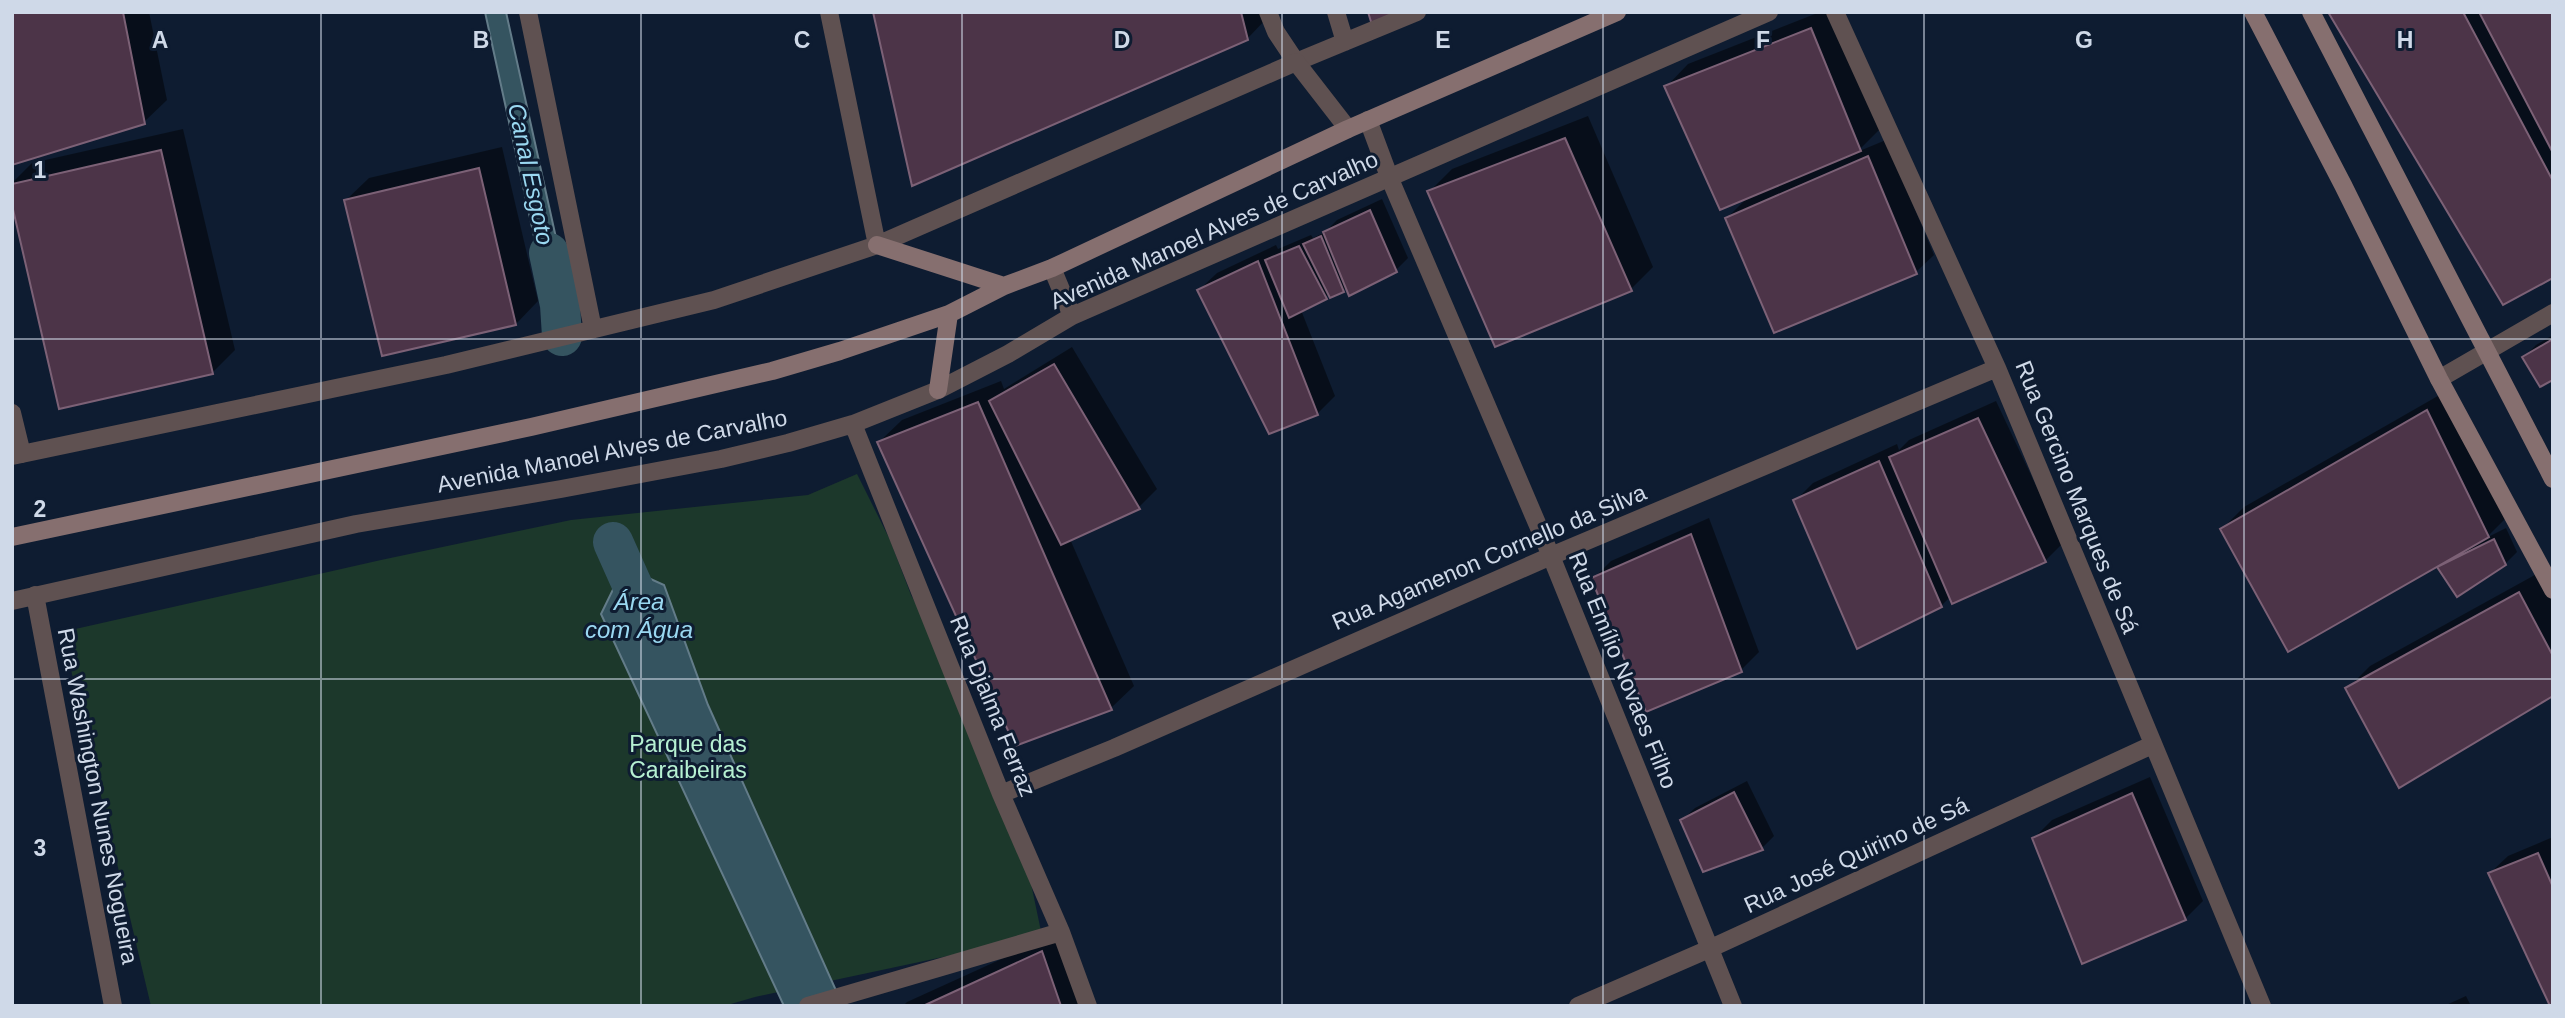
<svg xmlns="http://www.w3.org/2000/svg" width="2565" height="1018" font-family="Helvetica,sans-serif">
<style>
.green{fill:#1c382b}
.water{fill:#355460;stroke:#637c89;stroke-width:2}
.shadow{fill:#0007}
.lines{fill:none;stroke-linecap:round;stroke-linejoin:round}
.canal{stroke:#355460;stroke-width:40}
.building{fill:#4c3448;stroke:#7c6176;stroke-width:2}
.lane{stroke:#5f5151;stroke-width:18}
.street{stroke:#5f5151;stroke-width:18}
.secondary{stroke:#866f6f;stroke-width:18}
.grid{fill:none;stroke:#cfd9e8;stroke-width:2;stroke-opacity:0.55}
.labels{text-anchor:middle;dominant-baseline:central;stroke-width:6;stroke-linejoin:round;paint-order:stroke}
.street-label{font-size:23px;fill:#cfd9e8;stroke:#0e1c31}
.park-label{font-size:23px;fill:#b6f0d2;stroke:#0e1c31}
.water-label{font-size:24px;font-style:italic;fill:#9ad8f1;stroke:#0e1c31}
.grid-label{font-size:23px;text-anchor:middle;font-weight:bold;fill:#cfd9e8;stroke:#0e1c31;stroke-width:6;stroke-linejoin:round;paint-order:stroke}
</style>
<rect width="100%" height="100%" fill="#0e1c31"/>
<path class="green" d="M857,474L890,540L911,595L941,649L1017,817L1042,936L755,997L724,1006H151L62,632L381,560L571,520L808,495Z"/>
<path class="water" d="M485,12H506L570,301L560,305H549Z
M624,567L664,585L708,705L843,1006H784L601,614Z"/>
<path class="shadow" d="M12,12H149L167,100L144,122Z
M875,12H1268L1269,16L1247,39Z
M1820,12H1836L1882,127L1857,152L1886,140L1934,255L1916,272L1727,218L1749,196L1666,87L1688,64Z
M2330,12H2553V276Z
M1588,116L1653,267L1631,289L1429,192L1452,169Z
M183,129L235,350L212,373L12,197V183L32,163Z
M502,147L538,301L516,324L346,200L369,178Z
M1382,199L1408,258L1396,270L1347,286L1343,291L1330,294L1301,310L1335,396L1317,414L1199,290L1217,273L1276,245L1278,249L1311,235L1313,238L1325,232L1337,220Z
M2553,335V378L2524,357L2536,345Z
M1072,347L1157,489L1139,507L1070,539L1134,686L1111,708L1016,743L879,442L902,420L1001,381L1004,389Z
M2450,389L2511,513L2486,538L2506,528L2517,552L2505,564L2439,567L2445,562L2222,529L2244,507Z
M1996,401L2063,543L2045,561L1951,596L1941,606L1795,501L1813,483L1897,444L1899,450L1909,440Z
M1709,518L1759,652L1741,670L1593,579L1611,561Z
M2542,571L2553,591V694L2347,689L2370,666Z
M2150,777L2203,901L2185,919L2034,838L2052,820Z
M1747,781L1774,836L1762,848L1682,820L1695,808Z
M2553,837V1006L2490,873L2508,856Z
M1065,930L1091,1006H903L907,1002Z
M2466,996L2471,1006H2444Z"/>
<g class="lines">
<path class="canal" d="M549,253L560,305L562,336
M613,542L646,616"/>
</g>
<path class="building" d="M12,12H123L145,124L12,165Z
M873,12H1241L1248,40L912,186Z
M1368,12H1402L1372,25Z
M2328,12H2463L2553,181V278L2503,305Z
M2479,12H2553V153Z
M1811,28L1861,151L1720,210L1664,86Z
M1565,138L1632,291L1495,347L1427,191Z
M161,150L213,374L59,409L12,205V184Z
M1868,156L1917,274L1774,333L1725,218Z
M479,168L516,325L382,356L344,200Z
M1370,210L1397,272L1349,296L1323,232Z
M1321,236L1344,292L1330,298L1303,244Z
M1299,246L1327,299L1289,318L1265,260Z
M1258,261L1318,415L1269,434L1197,290Z
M2553,339V380L2540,387L2522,357Z
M1054,364L1140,509L1061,545L989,401Z
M978,402L1112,710L1015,746L877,442Z
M2427,410L2489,537L2288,652L2220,529Z
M1978,418L2046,562L1952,604L1889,457Z
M1879,461L1942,607L1857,649L1793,500Z
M1691,534L1742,672L1646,712L1591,578Z
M2494,539L2506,565L2457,597L2437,567Z
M2519,592L2553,656V696L2399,788L2345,688Z
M1734,792L1763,850L1703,872L1680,820Z
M2132,793L2186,920L2082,964L2032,838Z
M2538,853L2553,887V1006H2550L2488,873Z
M1042,951L1061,1006H923Z"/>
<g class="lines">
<path class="lane" d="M1268,12L1276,32L1296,62L1417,12
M1336,12L1345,42"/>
<path class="street" d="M528,12L593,329
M829,12L877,245
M1835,12L1997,368L2262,1006
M1368,120L1390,179L1551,556L1733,1006
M1052,268L1072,316
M2439,379L2553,313
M12,413L22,454
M853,424L1001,794L1061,932L1088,1006
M12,456L446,365L714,300L877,245L1296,62L1348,129
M35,595L113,1006
M12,601L356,524L561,489L721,459L788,443L853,424L938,390L1008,354L1072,316L1769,12
M1001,794L1114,748L1551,556L1997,368
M808,1006L1061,932
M1578,1006L1709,949L2152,745"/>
<path class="secondary" d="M2253,12L2343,185L2439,379L2553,590
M2311,12L2553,479
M877,245L1004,286
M938,390L949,314
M12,537L531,427L772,371L840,351L949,314L1004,286L1052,268L1348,129L1617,12"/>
</g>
<path class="grid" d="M321,12V1006M641,12V1006M962,12V1006M1282,12V1006M1603,12V1006M1924,12V1006M2244,12V1006M12,339H2553M12,679H2553"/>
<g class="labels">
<g class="street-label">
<text transform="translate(1214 230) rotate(-24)">Avenida Manoel Alves de Carvalho</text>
<text transform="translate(612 451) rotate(-11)">Avenida Manoel Alves de Carvalho</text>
<text transform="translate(2077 497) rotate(68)">Rua Gercino Marques de Sá</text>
<text transform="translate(1489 557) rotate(-23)">Rua Agamenon Cornello da Silva</text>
<text transform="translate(1623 670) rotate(68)">Rua Emílio Novaes Filho</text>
<text transform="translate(993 706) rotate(68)">Rua Djalma Ferraz</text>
<text transform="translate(98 796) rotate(79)">Rua Washington Nunes Nogueira</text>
<text transform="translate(1856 855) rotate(-25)">Rua José Quirino de Sá</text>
</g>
<g class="park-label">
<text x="688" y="744">Parque das<tspan x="688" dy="26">Caraibeiras</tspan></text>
</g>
<g class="water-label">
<text transform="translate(531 174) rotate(78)">Canal Esgoto</text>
<text x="639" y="601">Área<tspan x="639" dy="28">com Água</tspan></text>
</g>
</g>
<g class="grid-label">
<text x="160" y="48">A</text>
<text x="481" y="48">B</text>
<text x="802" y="48">C</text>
<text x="1122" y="48">D</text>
<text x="1443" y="48">E</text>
<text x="1763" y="48">F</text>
<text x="2084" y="48">G</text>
<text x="2405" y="48">H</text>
<text x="40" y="178">1</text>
<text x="40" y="517">2</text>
<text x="40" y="856">3</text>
</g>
<rect width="2565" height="1018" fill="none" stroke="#cfd9e8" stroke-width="28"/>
</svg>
